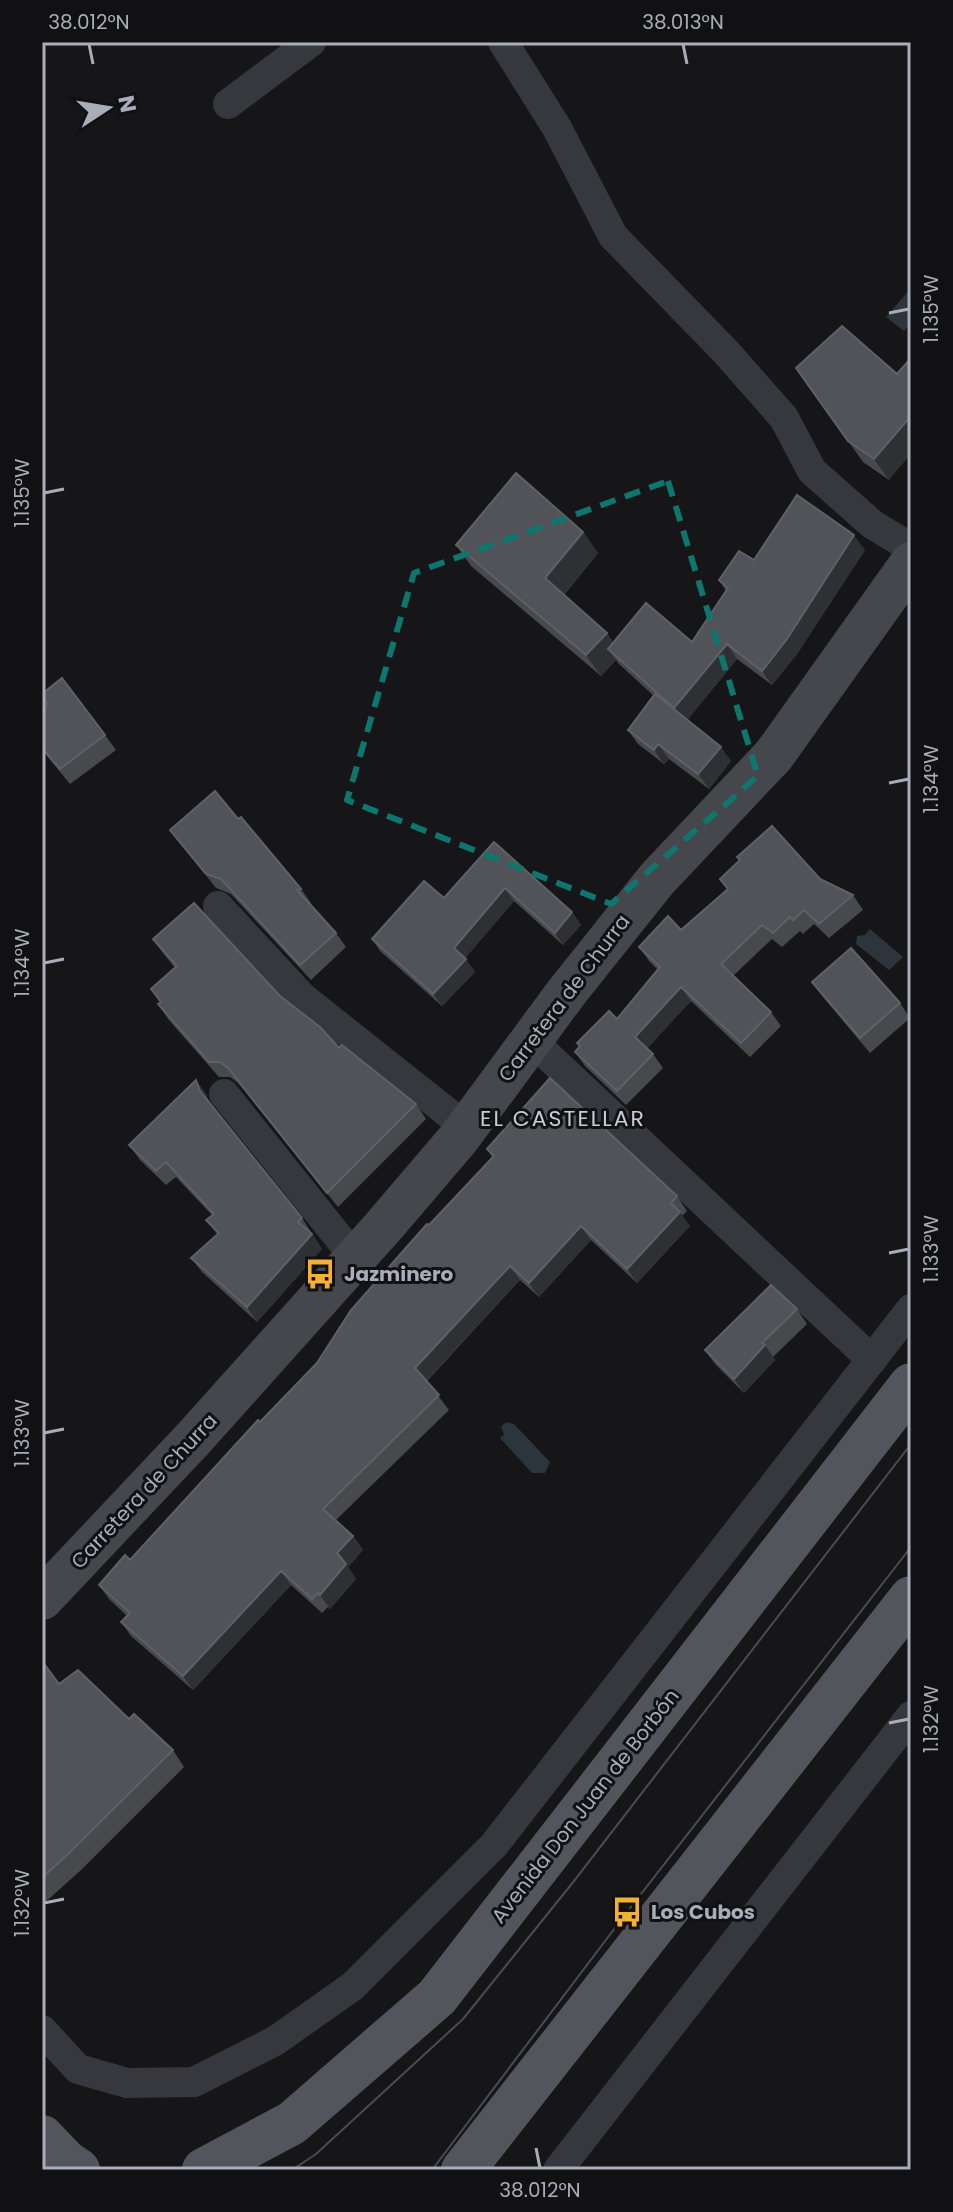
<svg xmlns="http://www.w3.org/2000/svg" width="953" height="2212" font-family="Poppins,sans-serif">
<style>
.water{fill:#2c353c}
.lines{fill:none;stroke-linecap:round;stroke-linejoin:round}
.street{stroke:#37383d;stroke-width:30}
.secondary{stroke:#45474d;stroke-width:42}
.primary{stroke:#53555c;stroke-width:44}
.tram{stroke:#4a4c52;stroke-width:2}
.wall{fill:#47494d}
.shaded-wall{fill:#2f3033}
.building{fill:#525359;stroke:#5f6168;stroke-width:2}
.marked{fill:none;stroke:#0f766e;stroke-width:6;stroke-dasharray:16 10;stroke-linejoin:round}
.ticks{fill:none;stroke:#a8adb8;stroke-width:3}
.labels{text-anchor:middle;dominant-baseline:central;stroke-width:6;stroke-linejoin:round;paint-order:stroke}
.street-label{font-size:20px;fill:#a8adb8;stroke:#111113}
.poi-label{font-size:20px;font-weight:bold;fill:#a8adb8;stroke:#111113;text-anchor:start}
.neighbourhood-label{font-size:22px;letter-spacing:2px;fill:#c9ccd4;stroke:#111113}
.neatline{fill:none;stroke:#a8adb8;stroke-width:3}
.ticks-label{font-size:20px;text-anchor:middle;fill:#a8adb8}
</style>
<rect width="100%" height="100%" fill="#161618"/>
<path class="water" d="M911,288V323L904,331L886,317Z
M870,929L903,957L889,970L856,944L857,936L865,935Z
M506,1422L514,1424L550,1462L545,1473H532L500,1438L504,1435L501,1427Z"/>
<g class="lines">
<path class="street" d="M503,42L557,128L613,236L726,352L784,418L812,471L872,524L911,548
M228,104L311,42
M218,906L302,997L467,1128
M531,1040L872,1360
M224,1094L355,1258
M42,2030L78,2069L127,2083L194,2082L275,2041L353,1986L494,1845L911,1309
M558,2170L911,1716"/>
<path class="secondary" d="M42,1599L193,1439L383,1227L459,1138L566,993L657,879L774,755L911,563"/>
<path class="primary" d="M42,2137L66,2162L78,2170
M204,2170L292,2123L437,1997L911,1385
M463,2170L911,1598"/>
<path class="tram" d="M292,2170L316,2154L463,2019L574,1881L911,1444
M432,2170L627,1912L911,1547"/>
</g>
<path class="wall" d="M842,326L889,480L863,462L796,368Z
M583,532L598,553L564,595L607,633L613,643L692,642L726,591L719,580L754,560L865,550L797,654L772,685L737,659L687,720L731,761L709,789L669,759L664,764L638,744L628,730L654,696L619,664L616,660L601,676L471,566L456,545Z
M42,698L105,735L116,750L70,784L42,750V709L47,705Z
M170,830L301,889L311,903L310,904L336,933L346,947L311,980L231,894L216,888Z
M494,842L572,912L581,925L563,945L514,901L465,958L475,972L442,1006L380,951L372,939L444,898Z
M737,857L820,879L853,895L863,910L829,938L814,924L803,934L800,931L782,947L772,939L733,976L771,1012L781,1026L750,1057L691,1001L647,1048L653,1054L663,1068L626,1105L585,1066L575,1052L579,1047L577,1043L617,1019L658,970L649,961L639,947L681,930L727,889L720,879L740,861Z
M153,939L280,996L339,1048L416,1104L426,1119L338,1207L238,1083L230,1077H219L168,1019L158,1004L160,1002L151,989L175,968L163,953Z
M812,982L900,1003L910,1018L870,1053L823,997Z
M196,1080L206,1094L209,1102L302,1218L322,1249L257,1322L202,1272L191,1258L217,1234L206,1220L212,1215L176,1177L166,1185L140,1160L129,1145Z
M487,1149L677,1196L687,1211L682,1216L690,1226L637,1283L591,1240L539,1297L520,1280L427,1381L449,1410L336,1520L353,1536L363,1550L348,1567L356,1579L330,1609L328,1607L322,1613L291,1585L193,1690L131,1636L121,1622L127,1616L109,1599L99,1585L130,1560L317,1363L429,1225L492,1157Z
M797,1309L807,1324L773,1357L775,1360L744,1393L715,1364L705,1350Z
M42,1661L59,1684L129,1719L173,1750L184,1767L80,1871L42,1905Z"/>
<path class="shaded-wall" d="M911,416V454L889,480L874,459Z
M583,532L598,553L560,599L545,578Z
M854,535L865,550L797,654L772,685L762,671Z
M607,633L621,654L608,649L616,660L601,676L586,655Z
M727,644L737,659L685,723L674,708Z
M658,744L669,759L664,764L654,750Z
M721,747L731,761L709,789L698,774Z
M505,888L514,901L463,961L454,948Z
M572,912L581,925L563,945L555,933Z
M466,959L475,972L442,1006L433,994Z
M681,987L691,1001L645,1051L635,1037Z
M196,1080L206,1094L210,1105L200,1091Z
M680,1212L690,1226L637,1283L627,1269Z
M581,1226L591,1240L539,1297L529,1283Z
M312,1234L322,1249L257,1322L247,1307Z
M510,1266L520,1280L425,1382L415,1368Z
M765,1345L775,1360L744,1393L734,1379Z
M353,1536L363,1550L348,1567L356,1579L330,1609L320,1595L337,1553Z
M281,1571L291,1585L193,1690L183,1676Z"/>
<path class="building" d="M842,326L897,374L911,358V416L874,459L848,441L796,368Z
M516,473L583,532L545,578L607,633L586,655L456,545Z
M797,495L854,535L787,639L762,671L727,644L674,708L608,649L646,603L692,642L728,588L719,580L739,551L754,560Z
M62,678L105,735L60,769L42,748V709L48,704L42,698V694Z
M655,694L721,747L698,774L658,744L654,750L628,730Z
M215,791L238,819L241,817L301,889L297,890L336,933L300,965L221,879L206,874L170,830Z
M772,826L820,879L853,895L819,924L804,910L793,920L790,917L773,933L762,925L721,964L771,1012L741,1043L681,987L635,1037L653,1054L617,1091L575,1052L580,1046L577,1043L609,1011L617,1019L660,967L639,947L668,916L681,930L728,889L720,879L740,860L737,857Z
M494,842L572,912L555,933L505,888L454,948L466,959L433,994L372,939L424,881L444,898Z
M194,903L280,996L320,1027L339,1048L342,1045L416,1104L327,1193L228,1068L220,1062H209L158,1004L161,1002L151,989L177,966L153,939Z
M851,948L900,1003L860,1038L812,982Z
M550,1078L677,1196L671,1203L680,1212L627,1269L581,1226L529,1283L510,1266L415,1368L439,1395L323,1509L353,1536L337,1553L346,1564L320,1595L318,1593L312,1599L281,1571L183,1676L121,1622L130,1613L99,1585L125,1555L130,1560L258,1420L260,1422L317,1363L351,1310L427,1224L429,1225L494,1156L487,1149Z
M196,1080L200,1091L302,1218L298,1222L312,1234L247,1307L191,1258L219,1233L206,1220L214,1214L166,1162L156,1171L129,1145Z
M771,1285L797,1309L762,1343L765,1345L734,1379L705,1350Z
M42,1661L59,1684L78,1670L129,1719L134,1714L173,1750L68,1854L42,1878Z"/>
<path class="marked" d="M668,481L758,776L611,904L347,800L414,573Z"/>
<path class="ticks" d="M89,44L93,64M683,44L687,64M889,313L909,309M44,493L64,489M889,783L909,779M44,963L64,959M889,1253L909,1249M44,1433L64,1429M889,1723L909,1719M44,1903L64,1899M536,2148L540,2168"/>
<defs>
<g id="bus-bare" transform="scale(2.4)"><path d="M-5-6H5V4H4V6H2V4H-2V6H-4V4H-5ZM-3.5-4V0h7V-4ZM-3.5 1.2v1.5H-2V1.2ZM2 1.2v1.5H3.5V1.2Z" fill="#f2b134" stroke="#111113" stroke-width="2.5" paint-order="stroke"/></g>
</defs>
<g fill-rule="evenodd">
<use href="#bus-bare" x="320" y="1274"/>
<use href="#bus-bare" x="627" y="1912"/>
</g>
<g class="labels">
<g class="street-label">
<text transform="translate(564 998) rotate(-53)">Carretera de Churra</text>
<text transform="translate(144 1491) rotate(-47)">Carretera de Churra</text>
<text transform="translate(585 1806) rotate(-52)">Avenida Don Juan de Borbón</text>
</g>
<g class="poi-label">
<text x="344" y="1274">Jazminero</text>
<text x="651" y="1912">Los Cubos</text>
</g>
<g class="neighbourhood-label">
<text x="563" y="1118">EL CASTELLAR</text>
</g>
</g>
<rect width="953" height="2212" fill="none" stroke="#111113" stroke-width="88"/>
<g transform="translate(108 108) rotate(78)" stroke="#111113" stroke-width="6" paint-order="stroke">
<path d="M0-6L14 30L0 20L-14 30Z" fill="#a8adb8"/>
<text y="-12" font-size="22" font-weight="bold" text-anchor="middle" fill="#a8adb8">N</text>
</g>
<rect x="44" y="44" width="865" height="2124" class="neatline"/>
<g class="ticks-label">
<text x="89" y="29">38.012°N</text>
<text x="683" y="29">38.013°N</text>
<text transform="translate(931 309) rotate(-90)" y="7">1.135°W</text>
<text transform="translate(22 493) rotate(-90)" y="7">1.135°W</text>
<text transform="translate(931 779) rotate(-90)" y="7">1.134°W</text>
<text transform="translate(22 963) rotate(-90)" y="7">1.134°W</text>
<text transform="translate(931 1249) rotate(-90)" y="7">1.133°W</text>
<text transform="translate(22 1433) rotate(-90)" y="7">1.133°W</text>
<text transform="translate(931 1719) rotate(-90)" y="7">1.132°W</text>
<text transform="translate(22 1903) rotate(-90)" y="7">1.132°W</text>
<text x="540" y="2197">38.012°N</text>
</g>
</svg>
